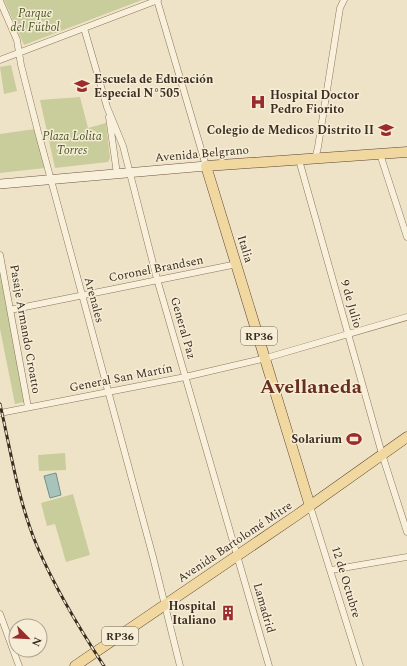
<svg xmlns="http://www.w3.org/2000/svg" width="407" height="666" font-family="Spectral,serif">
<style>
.green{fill:#c8cd9b}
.water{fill:#a8c3bb;stroke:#6f9289}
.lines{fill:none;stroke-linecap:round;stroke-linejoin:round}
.minor-casing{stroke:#8b755c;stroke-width:7}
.secondary-casing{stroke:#6d563f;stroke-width:10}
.primary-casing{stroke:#594330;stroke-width:11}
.minor{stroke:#f9f0db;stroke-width:6}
.secondary{stroke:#f9f0db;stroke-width:9}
.primary{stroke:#f1d8a0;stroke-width:10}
.rail-casing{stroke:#3b2d20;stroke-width:3}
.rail{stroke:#f6edd7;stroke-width:1.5;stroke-dasharray:4.5;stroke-linecap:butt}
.labels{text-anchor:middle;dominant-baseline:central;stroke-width:3;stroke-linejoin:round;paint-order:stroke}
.shield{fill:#f6edd7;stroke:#736757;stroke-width:1}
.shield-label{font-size:11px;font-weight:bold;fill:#3b2d20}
.park-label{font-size:12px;font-style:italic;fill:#4b5826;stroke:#f6edd7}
.poi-label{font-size:12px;font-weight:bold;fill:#3b2d20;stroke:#f6edd7;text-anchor:end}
.street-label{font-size:12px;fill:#3b2d20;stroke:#f6edd7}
.town-label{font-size:20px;font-weight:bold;fill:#682e1f;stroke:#f6edd7}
</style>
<rect width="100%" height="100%" fill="#efe3c7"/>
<path class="green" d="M4,0H142L24,45Z
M11,65L17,91L4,94L0,67Z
M80,97L88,128L106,123L110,158L108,162L55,168L40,100Z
M35,129L45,168L0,173V134Z
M0,267L24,402L15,404L0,329Z
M65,453L66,470L39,471L38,455Z
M73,494L90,555L66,562L55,524L47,526L41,503Z"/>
<path class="water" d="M56,473L61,495L50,498L44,476Z"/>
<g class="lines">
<g class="minor-casing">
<path id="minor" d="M157,0L206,166
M0,1L17,40L21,65L38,132L153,557L180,666
M84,28L107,107L123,146L157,279L269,666
M0,60L158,0
M109,117L117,174
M380,154L407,237
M315,159L318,147L340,8L344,0
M299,160L382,454L407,532
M0,255L28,407
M10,310L237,264
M0,413L185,377L266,358L407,317
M310,506L360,666
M331,570L407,557
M0,614L19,666"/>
</g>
<g class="secondary-casing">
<path id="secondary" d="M0,184L206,166"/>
</g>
<g class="primary-casing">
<path id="primary" d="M310,506L206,166L407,152
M75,666L297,515L407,437"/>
</g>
<use href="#minor" class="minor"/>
<use href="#secondary" class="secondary"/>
<use href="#primary" class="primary"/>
<g class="rail-casing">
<path id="rail" d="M0,404C11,452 18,501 37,546C55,588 79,628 104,666"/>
</g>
<use href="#rail" class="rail"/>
</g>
<defs>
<g id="school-bare" transform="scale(1.2)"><path d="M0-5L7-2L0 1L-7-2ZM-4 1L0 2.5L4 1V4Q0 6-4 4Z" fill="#9a2c2d" stroke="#f6edd7" stroke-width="2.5" paint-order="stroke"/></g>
<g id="hospital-bare" transform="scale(1.2)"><path d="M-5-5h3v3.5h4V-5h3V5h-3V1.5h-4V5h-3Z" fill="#9a2c2d" stroke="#f6edd7" stroke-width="2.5" paint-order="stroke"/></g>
<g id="stadium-bare" transform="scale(1.2)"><path d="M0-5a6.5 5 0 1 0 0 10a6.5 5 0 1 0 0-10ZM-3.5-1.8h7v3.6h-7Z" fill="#9a2c2d" stroke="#f6edd7" stroke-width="2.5" paint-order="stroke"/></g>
<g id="building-bare" transform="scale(1.2)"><path d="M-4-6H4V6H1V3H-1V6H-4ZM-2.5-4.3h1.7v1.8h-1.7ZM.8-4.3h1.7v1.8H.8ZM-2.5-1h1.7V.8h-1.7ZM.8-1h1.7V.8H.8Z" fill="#9a2c2d" stroke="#f6edd7" stroke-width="2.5" paint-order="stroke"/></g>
</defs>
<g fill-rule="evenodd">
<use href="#school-bare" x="82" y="86"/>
<use href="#hospital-bare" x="258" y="102"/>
<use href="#school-bare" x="386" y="130"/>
<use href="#stadium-bare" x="354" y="439"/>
<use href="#building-bare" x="228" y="613"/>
</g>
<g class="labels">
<g class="shield">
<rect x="241" y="327" width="36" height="18" rx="3"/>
<rect x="102" y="627" width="36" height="18" rx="3"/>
</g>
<g class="shield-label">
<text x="259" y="336">RP36</text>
<text x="120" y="636">RP36</text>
</g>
<g class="park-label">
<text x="35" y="13">Parque<tspan x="35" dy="14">del Fútbol</tspan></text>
<text x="72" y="136">Plaza Lolita<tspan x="72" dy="14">Torres</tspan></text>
</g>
<g class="poi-label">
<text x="94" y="79" text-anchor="start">Escuela de Educación<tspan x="94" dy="14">Especial N°505</tspan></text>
<text x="270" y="95" text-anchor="start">Hospital Doctor<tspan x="270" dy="14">Pedro Fiorito</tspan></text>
<text x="374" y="130">Colegio de Medicos Distrito II</text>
<text x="342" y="439">Solarium</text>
<text x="216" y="606">Hospital<tspan x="216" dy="14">Italiano</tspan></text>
</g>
<g class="street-label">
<text transform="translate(202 154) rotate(-5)">Avenida Belgrano</text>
<text transform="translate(245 249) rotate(73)">Italia</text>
<text transform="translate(156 269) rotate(-11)">Coronel Brandsen</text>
<text transform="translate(94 300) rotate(75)">Arenales</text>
<text transform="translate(351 304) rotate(74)">9 de Julio</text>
<text transform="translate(183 328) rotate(74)">General Paz</text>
<text transform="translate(25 329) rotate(80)">Pasaje Armando Croatto</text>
<text transform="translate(121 378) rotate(-11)">General San Martín</text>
<text transform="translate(235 542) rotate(-34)">Avenida Bartolomé Mitre</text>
<text transform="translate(346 582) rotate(73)">12 de Octubre</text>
<text transform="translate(264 608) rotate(74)">Lamadrid</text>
</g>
<g class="town-label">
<text x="311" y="387">Avellaneda</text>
</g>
</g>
<g transform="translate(28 638) rotate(114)"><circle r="19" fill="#f6edd7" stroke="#aba08e"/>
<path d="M0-3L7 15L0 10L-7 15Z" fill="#9a2c2d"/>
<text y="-6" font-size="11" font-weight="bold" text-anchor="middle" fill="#3b2d20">N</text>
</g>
</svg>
